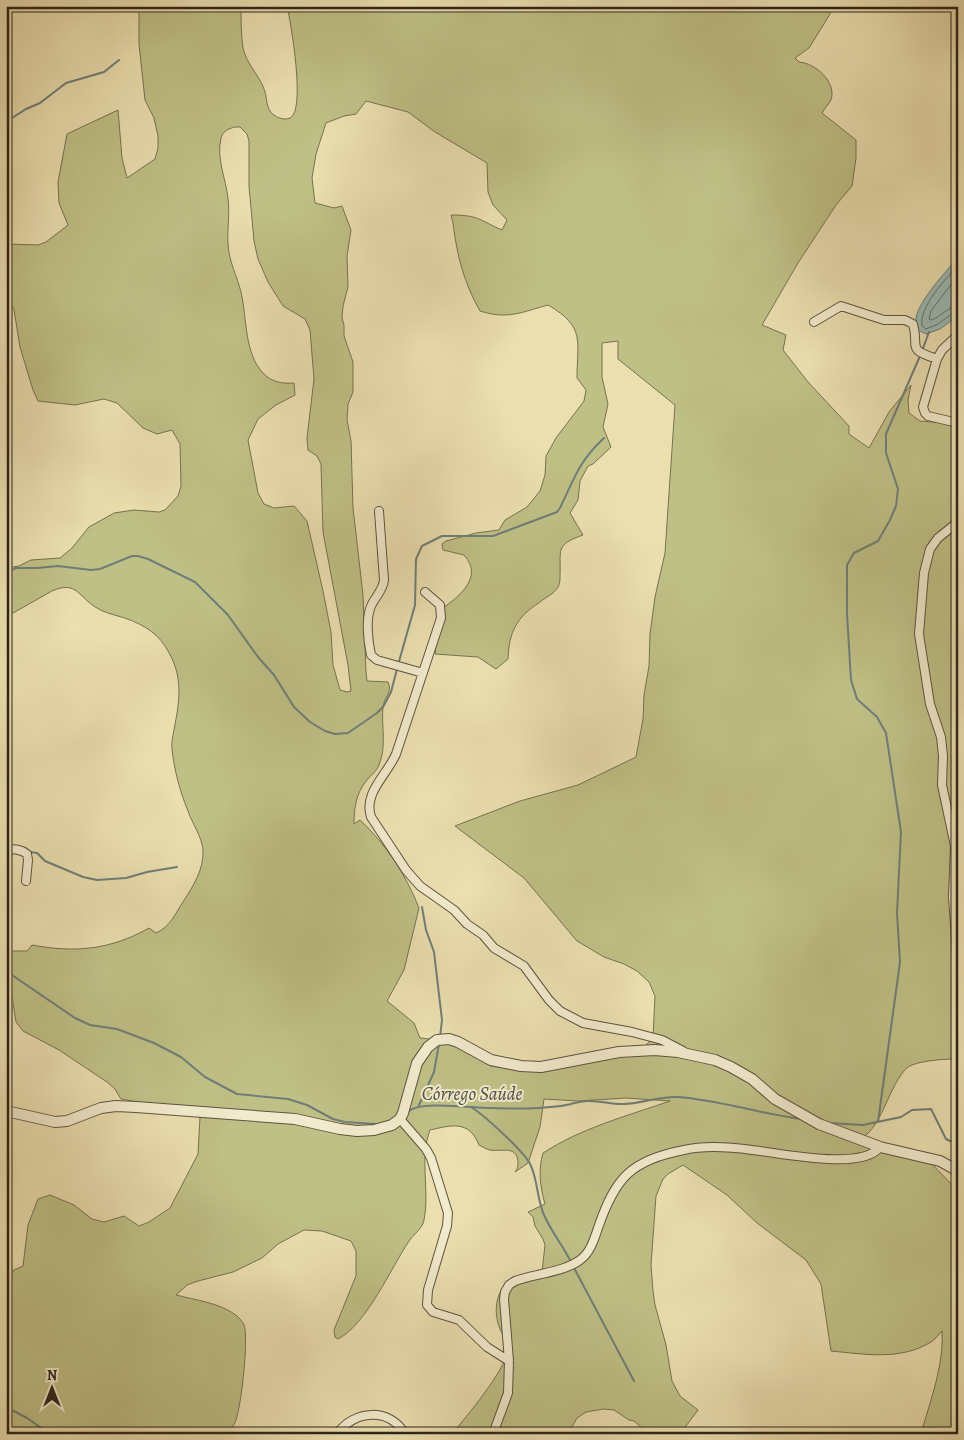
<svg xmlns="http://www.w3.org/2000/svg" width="964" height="1440" font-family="Alegreya,serif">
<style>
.green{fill:#bfc086;stroke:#767250;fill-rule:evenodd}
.water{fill:#9bbab5;stroke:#6f7e77}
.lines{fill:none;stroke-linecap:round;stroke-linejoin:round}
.shore{stroke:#646f68;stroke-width:1}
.stream{stroke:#6f7e77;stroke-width:2}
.minor-casing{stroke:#5c5340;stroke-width:10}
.tertiary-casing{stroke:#5c5340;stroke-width:12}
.minor{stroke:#f2eacc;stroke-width:8}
.tertiary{stroke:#f2eacc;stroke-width:10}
.labels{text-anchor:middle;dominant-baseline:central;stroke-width:4;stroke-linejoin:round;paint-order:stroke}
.water-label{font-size:19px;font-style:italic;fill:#4e5148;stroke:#f2eacc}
</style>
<rect width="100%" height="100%" fill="#ebdfb0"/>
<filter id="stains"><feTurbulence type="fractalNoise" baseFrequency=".004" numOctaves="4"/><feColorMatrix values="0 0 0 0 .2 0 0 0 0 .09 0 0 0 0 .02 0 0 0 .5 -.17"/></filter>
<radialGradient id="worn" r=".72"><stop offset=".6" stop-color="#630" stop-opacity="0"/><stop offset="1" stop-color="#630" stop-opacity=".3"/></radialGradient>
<path class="green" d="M139,6H241C241,20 241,35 243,48C246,63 259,75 264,89C267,96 266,105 270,111C274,117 284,121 290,118C306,111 291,23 287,6H831L830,14L809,48L795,58L799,62C815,63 837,82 831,100C829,104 824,109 822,113L856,140V158L852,186L836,205L798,263L762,325L786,335L783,350L808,382L849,426V434L869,448L889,412L911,385L908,400L909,413L920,421L958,424V1056L954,1059C943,1059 917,1061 908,1067C888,1084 881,1135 857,1139L872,1150L928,1160L958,1191V1434H921C930,1401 944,1366 942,1331C938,1335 935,1340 931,1342C900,1361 864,1354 831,1351L821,1284L806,1260L757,1223L727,1195L683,1165L668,1174L663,1179L656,1196L651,1265L653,1291L655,1305L666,1345L672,1381L680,1396L698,1410L680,1434H659L645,1431L634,1421L629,1420L614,1410L604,1409L586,1412L577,1418L568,1434H452C466,1417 505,1371 508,1350C509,1342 503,1336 500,1329C494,1315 494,1292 509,1283C518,1278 531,1276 542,1272L545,1245L543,1239L535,1226L533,1217L528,1212L545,1204C540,1186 538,1171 543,1153C581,1128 627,1116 670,1101L626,1098L578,1101L544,1099L540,1127L528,1163L515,1172C518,1169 518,1165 518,1161C516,1145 501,1152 490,1150C486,1149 483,1147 479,1145C469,1120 452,1125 430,1130C419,1159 430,1190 424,1220C423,1228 413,1235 409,1241C391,1268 366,1325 338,1339L335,1337L334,1330L356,1276V1251L351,1241L322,1231L304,1230L278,1244L262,1258L233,1272L198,1281L187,1285L176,1295C195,1300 221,1303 237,1316C239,1318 243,1322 244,1325C249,1336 241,1418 233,1426C227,1433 216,1431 208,1434H6V1286L14,1270L23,1266L28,1225L38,1199L50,1195L74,1205L92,1219L104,1222L124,1216L139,1226L149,1222L170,1208L198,1154L200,1117L190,1111L121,1099L115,1089L107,1082L59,1050L23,1031L16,1022L9,976L6,973V951H27L32,945C75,953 110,950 149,928L156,933C170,927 175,914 183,902C193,886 204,870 203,850C202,837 192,823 188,811C180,792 174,769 172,749C171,743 173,736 174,730C180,698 184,675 165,646C155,630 136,621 118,616C111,614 103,612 97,608C78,597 77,580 52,591L6,617V568L19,566L31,560L60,558L72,548L89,527L114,513L134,510L159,512L165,510L178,496L181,486L180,444L172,430L157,434L143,428L117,403L104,399L75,405L38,401L33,390L20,347L14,310L6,294V244L38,245L46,242L68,225L59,203L58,182L67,134L118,110L122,158L127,178L155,159L158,148V136L154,118L145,100L139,44ZM366,101L408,112L435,132L487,163L488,192L493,205L507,220L502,230C479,220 479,215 451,215C454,225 454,234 456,243C460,267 468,290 480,311C508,320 522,312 548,305C586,327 577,341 577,378L586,390L584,401L556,438L546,456L545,475L540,491L527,507L505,520L499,530L476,533L446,541L442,544L443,550L464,555C485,578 457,598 440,610L435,654L478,657L496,669L508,659C509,631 517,617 540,602C546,597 554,594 558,587C560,584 560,580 560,576C561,549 555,545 583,535L570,513L578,500L580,481L588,466L593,464L611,447L603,427L608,404L602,377V343L618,341V359L675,405L665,553L655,597L650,634L649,666L644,695L643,719L636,757L578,785L520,801L455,826L524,878L577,941L604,957L624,964L637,971L649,982L655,996L653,1038L646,1045L638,1050L513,1069L491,1066L458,1047L440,1040L420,1038L414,1023L387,1001L404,970L419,908C406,875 386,844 360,820L354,824C354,808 356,793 367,780C371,775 377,771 379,765C387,746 381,726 383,707C384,697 393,692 388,682L367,681L366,672L363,595L353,508L351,441L347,420L348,404L353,392V362L344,336V325L342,318L343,306L348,287L347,256L351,230L342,206L334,208L315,203L312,178L316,154L326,123L344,116L356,114ZM235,127H240L247,134L249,141V186L254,241L258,259L268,282L283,306L305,319L310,330L314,379L307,438L308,450L317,456L321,464L323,532L348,665L351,691L347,692L340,690L333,665L331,632L323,591L307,521L294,506L274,508L264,504L258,493L248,440L258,419L276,405L295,395L294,383C283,384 271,382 263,373C244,353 247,317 241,292C237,276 229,262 228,244C227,229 230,214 228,199C226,178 216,159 221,138C223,131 228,129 235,127Z"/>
<path class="water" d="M958,258V316L940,329L926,334L918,330C917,327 916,322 916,318C918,302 946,271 958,258Z"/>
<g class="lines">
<path class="shore" d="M958,266C945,279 919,307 922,326L926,329L938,324L953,313L958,312
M958,275L931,311L929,319L931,320C941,317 947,307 958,306"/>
<path class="stream" d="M6,120L12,118L26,109L40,103L66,83L104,72L119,60
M922,351L929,332
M6,572L16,568H37L58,566L91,570L100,569L132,556H138L148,559L195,582L228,615L258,657L274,675L294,707L310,722L325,731L335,734L348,733L377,713L383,707L391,692L397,669
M398,665L415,605L416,559L422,546L442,536H493L557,512L560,508C574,479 579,461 604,438
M30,852L37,853L45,861L83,877L97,880L126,878L147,872L177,867
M422,907L426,930L434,952L442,1020L440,1037
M6,971L75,1018L90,1025L117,1029L154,1043L181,1057L205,1077L237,1094L288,1099L307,1105L333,1119L345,1122L376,1124
M419,1105L434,1072L439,1044
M471,1107C484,1115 526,1153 531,1166C538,1182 537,1199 544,1215C551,1231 563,1246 571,1262
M408,1112C418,1100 472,1108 489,1108C513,1109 537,1109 561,1106C570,1105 578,1101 587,1101C600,1100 612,1105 625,1104C643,1103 660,1096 678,1097C720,1100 760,1114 802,1119
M878,1122L900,962L897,913L901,832L886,733L877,717L857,699L851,680L847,614V565L854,553L878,541L890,520L896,506L898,489L886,453V434L920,356
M829,1123L863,1125L901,1117L912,1110L931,1109L946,1139L950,1141L958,1142
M573,1266L634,1381
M6,1407L27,1418L50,1434"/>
<g class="minor-casing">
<path id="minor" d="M814,322L841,306L884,320H905L913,324C920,349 905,348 937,359
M958,335L942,350L937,359L923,407L925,413L928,416L958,423
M379,511L384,580C383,590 376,596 372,604C365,617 368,641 371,655L377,660L423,673
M958,522L938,538L930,549L924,573L919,634L930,704L941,737L943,756L942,785L955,846L953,897L958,967
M425,592L440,605L441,618L396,754C387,775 363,793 371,817L406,870L420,886L454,910L467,924L483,935L494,948L524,966L549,1000L560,1011L583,1023L632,1032L662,1040L683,1051
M6,871L8,850C14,848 22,850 27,854L28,860L26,881
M400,1119L426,1149L431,1158L448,1213L447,1226L428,1290L427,1305L433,1312L459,1320L487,1347L509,1361
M337,1434C354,1410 389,1407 405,1434
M493,1434L508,1393L509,1361L504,1299L505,1292L509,1285L515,1281C534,1274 564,1272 580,1260C590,1253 594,1240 598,1228C615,1178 631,1160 684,1150C706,1145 730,1147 752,1150C780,1153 862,1171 880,1147"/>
</g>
<g class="tertiary-casing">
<path id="tertiary" d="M6,1111L55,1122L67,1121L101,1108L116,1106L136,1107L295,1119L340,1129L357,1131L374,1130L392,1125L400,1119L403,1113L417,1063L428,1047L437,1040L449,1039L458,1042L491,1060L521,1066L541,1067L619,1052L655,1050L678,1052L715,1060L731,1067L752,1079L775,1099L819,1124L880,1147L940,1161L958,1171"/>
</g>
<use href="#minor" class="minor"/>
<use href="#tertiary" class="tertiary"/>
</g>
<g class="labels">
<g class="water-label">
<text x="472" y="1094">Córrego Saúde</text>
</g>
</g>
<rect width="964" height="1440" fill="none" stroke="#ebdfb0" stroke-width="25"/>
<rect x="8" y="8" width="949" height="1425" fill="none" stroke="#2d241a" stroke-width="2.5"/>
<rect x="12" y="12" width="939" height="1415" fill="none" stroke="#2d241a"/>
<g transform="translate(52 1388)" stroke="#f2eacc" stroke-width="4" paint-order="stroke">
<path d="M0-4L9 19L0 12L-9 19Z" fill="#2d241a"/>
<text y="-8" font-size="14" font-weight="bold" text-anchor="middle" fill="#2d241a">N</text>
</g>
<rect width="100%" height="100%" filter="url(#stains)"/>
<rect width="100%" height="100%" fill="url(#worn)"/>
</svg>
